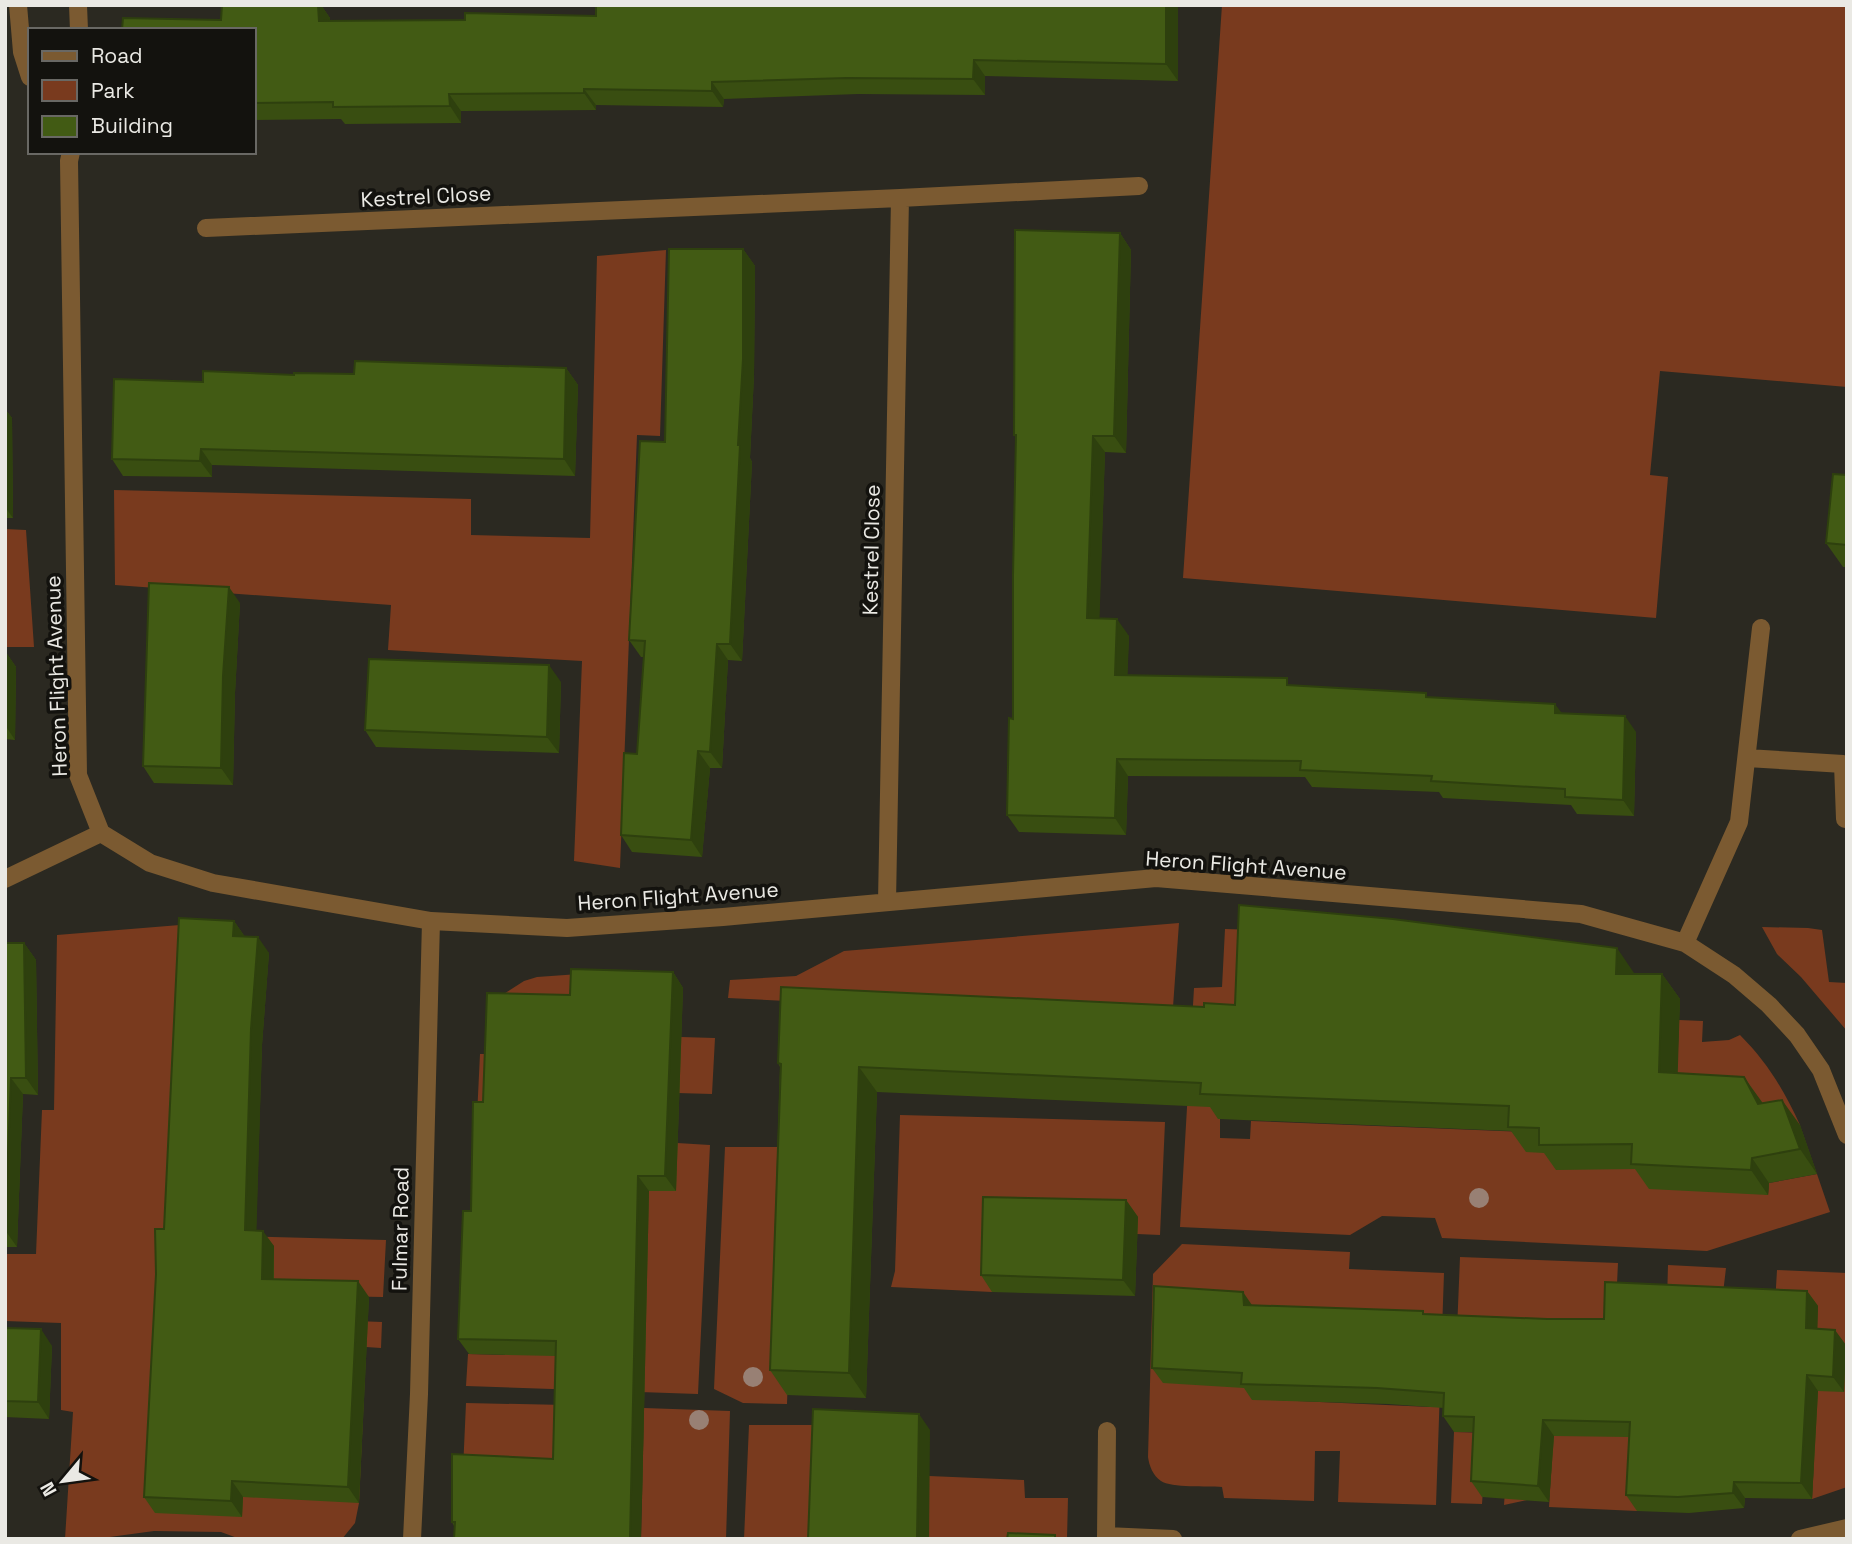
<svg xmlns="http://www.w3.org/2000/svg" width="1852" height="1544" font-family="'Space Grotesk',sans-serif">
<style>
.green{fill:#793a1e;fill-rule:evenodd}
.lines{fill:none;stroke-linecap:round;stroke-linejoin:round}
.minor{stroke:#7b5a31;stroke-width:18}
.tree{fill:#988074}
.wall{fill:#394e11}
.shaded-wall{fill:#2e400e}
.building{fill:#425b14;stroke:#2e400e;stroke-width:2}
.labels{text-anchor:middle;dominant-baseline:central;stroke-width:7;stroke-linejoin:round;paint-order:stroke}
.street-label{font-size:21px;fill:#eae9e4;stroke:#13120e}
</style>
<rect width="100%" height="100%" fill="#2b2921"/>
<path class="green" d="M1222,5H1847V387L1660,371L1650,475L1668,477L1656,618L1183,578Z
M666,250L660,436L637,435L620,868L574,861L582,661L388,650L391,605L115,585L114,490L471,499V535L590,538L597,256Z
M5,529L26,530L34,647H5Z
M1179,923L1172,1021L728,998L730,980L796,976L844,951Z
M192,924L231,1236L386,1240L383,1297L329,1296V1320L382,1322L381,1348L366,1347L359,1503L355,1523L342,1539H240L221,1532L154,1531L95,1539H65L73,1412L61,1410V1323L5,1321V1254H36L42,1110H54L57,935Z
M1762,927L1808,928L1822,930L1829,982L1847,983V1031L1801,977L1777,954Z
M1225,929L1257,930L1678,1045L1679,1020L1703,1021L1702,1042L1729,1040L1740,1035C1767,1062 1784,1090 1800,1125L1585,1150L1768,1195L1769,1183L1817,1174L1830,1212L1707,1251L1442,1238L1435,1218L1382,1216L1350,1235L1180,1227L1194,988L1222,987ZM1551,1042L1526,1132L1251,1121L1250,1139L1220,1138V1118Z
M621,971L677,1143L710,1145L698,1394L466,1386L468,1354L505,1355L477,1116L480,1054H497L499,997L524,981L537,977Z
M681,1037L715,1038L712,1094L677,1093Z
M900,1115L1165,1122L1160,1235L1137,1234V1218L995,1214L992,1292L891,1287L895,1271Z
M725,1147H796L787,1404L743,1403L714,1389Z
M1182,1244L1350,1252L1349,1269L1444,1273L1436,1505L1338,1502L1340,1451H1315L1314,1501L1224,1498L1222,1487C1208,1486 1171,1488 1161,1481C1153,1476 1149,1465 1148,1457L1153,1274ZM1434,1328L1430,1407L1252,1399L1253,1389Z
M1460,1257L1618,1263L1611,1409L1667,1301L1668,1265L1726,1268L1722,1302L1775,1304L1777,1270L1847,1273V1487L1812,1499L1814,1461L1637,1511L1549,1507L1552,1458L1527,1500L1504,1505L1505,1490H1483L1482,1504L1451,1503L1454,1432L1600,1436L1457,1331Z
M466,1403L566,1405L561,1497L463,1470Z
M644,1408L730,1411L726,1539H641Z
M749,1425H825L820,1539H744Z
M929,1476L1024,1480L1025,1498H1068L1067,1539H928Z"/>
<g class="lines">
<path class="minor" d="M18,5L22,52L30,77
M78,5L79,30
M71,152L69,161L78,775L101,833L150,863L213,883L431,921L567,928L723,917L1156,878L1581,914L1685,943L1734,975L1769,1005L1797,1035L1821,1070L1847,1135
M206,228L900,198L1139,186
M1747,758L1843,764L1845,819
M5,879L101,833
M887,902L900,198
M1685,943L1739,822L1761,628
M1106,1536L1173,1539
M412,1539L419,1394L431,921
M1106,1539L1107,1431
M1800,1539L1847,1528"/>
</g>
<g class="tree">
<circle cx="1479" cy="1198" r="10"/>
<circle cx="753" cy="1377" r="10"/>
<circle cx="699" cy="1420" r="10"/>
</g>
<path class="wall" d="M222,5H321L330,18V21L465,20L596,16L728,6L1178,5V81L985,76V95L858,94L724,99L723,107L596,105V110L461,111V123L345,124L341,119L254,120V30L221,20Z
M1120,233L1131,250L1126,453L1105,452L1099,618L1129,636L1127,676L1292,685L1428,697L1562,714L1636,732L1634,816L1577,814L1571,805L1443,798L1439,792L1312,787L1305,777L1128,776L1126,835L1019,832L1007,815L1013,719L1016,438L1014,435Z
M743,249L755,266L754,375L750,458L752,462L742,661L728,660L722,768H710L702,857L632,852L621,835L637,754L644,657H641L629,640L665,442Z
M566,368L578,385L575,476L212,465V477L123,476L112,459L203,382L294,375Z
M5,409L12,418L13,518H5Z
M1847,475V567H1843L1826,543Z
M240,603L235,693L233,785L154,783L143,766Z
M5,651L16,667L15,740L5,739Z
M561,682L559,753L376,747L365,730Z
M234,921L245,937L269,953L262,1045L256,1230L274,1246V1279L369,1297L359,1503L243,1497L242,1517L155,1513L144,1497L164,1229Z
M5,943H24L36,960L38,1095L23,1094L17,1247H5Z
M673,972L683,988L676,1191H649L642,1500L454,1526L452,1522L553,1459L556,1356L469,1354L458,1339L471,1211L570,995Z
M1634,974H1662L1680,999L1677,1073L1762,1103L1800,1125L1817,1174L1769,1183L1768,1195L1649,1189L1635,1169L1556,1170L1544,1153L1526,1152L1511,1131L1220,1119H1218L1210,1107L877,1092L866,1398L787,1395L770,1370L780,1067L778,1063L1204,1007Z
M1126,1200L1138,1217L1135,1296L992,1292L981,1275Z
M1807,1291L1818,1306L1817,1329L1846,1345L1844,1392L1818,1391L1812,1499L1745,1498L1744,1508L1689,1513L1637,1511L1626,1495L1629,1437L1554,1436L1549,1502L1482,1497L1471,1481L1473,1432H1454L1443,1416L1444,1408L1388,1404L1252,1400L1244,1388L1163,1383L1152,1368L1252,1306L1547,1319H1604Z
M5,1328L52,1346L49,1419L5,1417Z"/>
<path class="shaded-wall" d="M318,5H321L330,18V38L319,21Z
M1166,5H1178V81L1166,64Z
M974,60L985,76V95L973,79Z
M712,82L724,99L723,107L712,91Z
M584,89L596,105V110L584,93Z
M449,94L461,111V123L450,106Z
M1120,233L1131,250L1126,453L1114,436Z
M743,249L755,266L754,375L750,458L752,462L742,661L730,644L738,445Z
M566,368L578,385L575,476L564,459Z
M5,409L12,418L13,518L5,507Z
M1093,436L1105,452L1099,634L1087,618Z
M201,449L212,465V477L200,461Z
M229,587L240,603L235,693L233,785L221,768L223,676Z
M1117,619L1129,636L1127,692L1115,675Z
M717,644L728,660L722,768L710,752Z
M5,651L16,667L15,740L5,725Z
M549,665L561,682L559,753L547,737Z
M1555,704L1567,720L1555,713Z
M1625,716L1636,732L1634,816L1623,800Z
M698,751L710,768L702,857L691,840Z
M1117,759L1128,776L1126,835L1115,818Z
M234,921L245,937L233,936Z
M258,937L269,953L262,1045L256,1246L245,1230L251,1029Z
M24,943L36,960L38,1095L26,1078Z
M1617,948L1634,973L1616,974Z
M673,972L683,988L676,1191L665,1176Z
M1662,974L1680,999L1677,1097L1659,1072Z
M859,1067L877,1092L866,1398L849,1373Z
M1744,1077L1762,1102L1775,1129L1758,1104Z
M11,1078L23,1094L17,1247L5,1230Z
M1782,1100L1800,1125L1817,1174L1800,1149Z
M1752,1158L1769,1183L1768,1195L1751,1170Z
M638,1176L649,1191L642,1500L641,1539H630Z
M1126,1200L1138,1217L1135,1296L1123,1280Z
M263,1231L274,1246L273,1294L262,1279Z
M358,1281L369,1297L359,1503L348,1487Z
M1807,1291L1818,1306L1817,1344L1806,1328Z
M1243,1292L1254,1308L1244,1305Z
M41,1329L52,1346L49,1419L38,1402Z
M1835,1330L1846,1345L1844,1392L1833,1377Z
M1807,1375L1818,1391L1812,1499L1801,1483Z
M919,1414L930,1430L929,1539H917Z
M1543,1420L1554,1436L1549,1502L1538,1486Z
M232,1481L243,1497L242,1517L231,1501Z
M1734,1482L1745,1498L1744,1508L1733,1493Z"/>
<path class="building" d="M222,5H318L319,21L465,20V13L596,16V6L1166,5V64L974,60L973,79L847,78L712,82V91L584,89V93L449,94L450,106L333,107V102L254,103V30H122L123,18L221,20Z
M1015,230L1120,233L1114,436H1093L1087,618L1117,619L1115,675L1287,678V685L1426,693V697L1555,704V713L1625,716L1623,800L1565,797V789L1431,781L1432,776L1300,770L1301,761L1117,759L1115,818L1007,815L1009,718L1013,719V575L1016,435H1014Z
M669,249H743V359L738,445H740L730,644H717L710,752L698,751L691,840L621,835L624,753L637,754L645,641L629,640L640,441L665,442Z
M355,361L566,368L564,459L201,449L200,461L112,459L114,379L203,382V371L294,375V373L354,374Z
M1833,474L1847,475V545L1826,543Z
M149,583L229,587L223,676L221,768L143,766Z
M369,659L549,665L547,737L365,730Z
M1239,905L1393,919L1617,948L1616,974H1662L1659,1072L1744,1077L1758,1104L1782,1100L1800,1149L1752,1158L1751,1170L1631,1164L1632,1144L1539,1145V1128L1508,1127L1509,1106L1202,1094H1200L1201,1083L859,1067L849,1373L770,1370L781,1064L778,1063L781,987L1204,1007V1003L1235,1005Z
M179,918L234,921L233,936L258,937L251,1029L245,1230L263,1231L262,1279L358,1281L348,1487L232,1481L231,1501L144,1497L156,1274L155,1229H164Z
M5,943H24L26,1078H11L5,1230Z
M571,969L673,972L665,1176H638L630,1539H454L455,1522H452V1454L553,1459L556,1341L458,1339L463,1211H471L473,1102H483L487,993L570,995Z
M983,1197L1126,1200L1123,1280L981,1275Z
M1605,1282L1807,1291L1806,1328L1835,1330L1833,1377L1807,1375L1801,1483L1734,1482L1733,1493L1678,1497L1626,1495L1630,1422L1543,1420L1538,1486L1471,1481L1474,1417L1443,1416L1444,1393L1377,1388L1241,1384L1242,1373L1152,1368L1154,1286L1243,1292L1244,1305L1423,1311V1314L1547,1319H1604Z
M5,1328L41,1329L38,1402L5,1401Z
M813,1409L919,1414L917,1539H808Z
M1008,1533L1055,1535V1539H1007Z"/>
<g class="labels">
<g class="street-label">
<text transform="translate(426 196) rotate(-3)">Kestrel Close</text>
<text transform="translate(871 550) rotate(-89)">Kestrel Close</text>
<text transform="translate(56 676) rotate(-92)">Heron Flight Avenue</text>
<text transform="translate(1246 865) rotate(4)">Heron Flight Avenue</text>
<text transform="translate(678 896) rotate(-4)">Heron Flight Avenue</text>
<text transform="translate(400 1229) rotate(-89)">Fulmar Road</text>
</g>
</g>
<rect width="1852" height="1544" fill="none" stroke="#eae9e4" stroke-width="14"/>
<rect x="28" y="28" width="228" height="126" fill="#13120e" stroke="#696864" stroke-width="2"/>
<rect x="42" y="51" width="35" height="10" fill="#7b5a31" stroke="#696864" stroke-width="2"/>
<text x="91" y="63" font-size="21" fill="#eae9e4">Road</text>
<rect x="42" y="80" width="35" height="21" fill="#793a1e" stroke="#696864" stroke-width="2"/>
<text x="91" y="98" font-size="21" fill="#eae9e4">Park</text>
<rect x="42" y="116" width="35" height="21" fill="#425b14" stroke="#696864" stroke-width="2"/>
<text x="91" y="133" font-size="21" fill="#eae9e4">Building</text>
<g transform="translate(63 1481) rotate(241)" stroke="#13120e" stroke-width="5" paint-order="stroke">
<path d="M0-5L12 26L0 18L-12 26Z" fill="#eae9e4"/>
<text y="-10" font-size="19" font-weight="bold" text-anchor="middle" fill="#eae9e4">N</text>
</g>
</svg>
